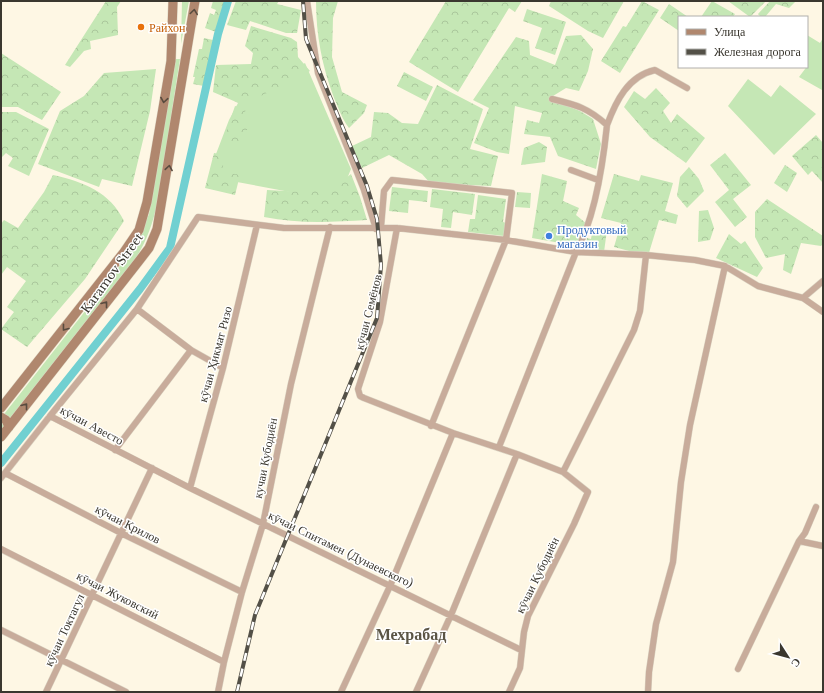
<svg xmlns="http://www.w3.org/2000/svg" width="824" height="693" font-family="'Libre Baskerville',serif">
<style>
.grass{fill:#c5e7b5}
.forest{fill:url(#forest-crowns)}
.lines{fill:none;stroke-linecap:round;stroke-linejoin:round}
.canal{stroke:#71d0d1;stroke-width:8}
.street-casing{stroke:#dbd4c3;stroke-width:7}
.secondary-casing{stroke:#dbd4c3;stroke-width:10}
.street{stroke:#c8ac9b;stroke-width:6}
.secondary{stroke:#b0876e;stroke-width:9}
.rail-casing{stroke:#535047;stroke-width:4}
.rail{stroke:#fff;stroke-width:2.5;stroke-dasharray:8;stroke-linecap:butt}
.oneway{stroke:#584b3f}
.food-dot{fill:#e8710a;stroke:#fff;stroke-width:1.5}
.shop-dot{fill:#3f7fe0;stroke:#fff;stroke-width:1.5}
.labels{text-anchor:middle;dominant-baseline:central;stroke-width:3;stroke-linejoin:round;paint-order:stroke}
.food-label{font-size:12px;fill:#c56008;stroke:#fff;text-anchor:start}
.shop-label{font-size:12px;fill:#366cbe;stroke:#fff;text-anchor:start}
.street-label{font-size:12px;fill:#3a372f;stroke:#fff}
.district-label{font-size:16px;font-weight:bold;fill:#5b5545;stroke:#fff}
</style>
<defs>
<pattern id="forest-crowns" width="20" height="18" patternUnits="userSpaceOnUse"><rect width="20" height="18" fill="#c5e7b5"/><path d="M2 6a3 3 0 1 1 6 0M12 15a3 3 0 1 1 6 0" fill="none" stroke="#aac79c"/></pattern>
</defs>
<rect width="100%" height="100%" fill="#fef7e4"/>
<path class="grass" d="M182,1H189L181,44Z
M807,35L820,43L823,38L822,90L799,77L808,65Z
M176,59H180C175,91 170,123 165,156C159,194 157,224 136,258L1,430V418C28,384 55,349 82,315C107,283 133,253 149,214Z
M305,63L351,169L338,201L221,179L216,154L229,120L238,103Z
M748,79L771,97L780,85L816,114L774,155L728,106Z"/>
<path class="forest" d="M106,1H121L117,7L118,35L90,41L91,49L84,51L70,67L65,65Z
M213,1L226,2L216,32L205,28L210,13L214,15L216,10L211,8Z
M236,1H279L277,4L301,10L297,33H286L250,21L246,30L227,25Z
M316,1H338L333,18L332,57L342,92L367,105L364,113L349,128C342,119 339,109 334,98C322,66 316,35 316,1Z
M446,1H522L515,12L509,8L458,92L409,62Z
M551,1H624L603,38L588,31L549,6Z
M642,1L659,10L620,73L601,61L623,26L626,27Z
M712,1L735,14L733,17H701Z
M728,1H766L750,17Z
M770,1H796L789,8L776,4L765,17H761L758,14Z
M669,4L688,17H679V31L660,18Z
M527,9L566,22L555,55L535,48L542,28L523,21Z
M251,26L291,38L297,42L298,57L310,71L243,105L213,92L216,65L251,64L253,53L245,46Z
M581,35L593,49L588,71L579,91L566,88L553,96L555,101L580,111L593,119L601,144L596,169L558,156L550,137L524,134L527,120L539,123L542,113L515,106L509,154L497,152L474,143L489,108L473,100L516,37L529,41L530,55L555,65L566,36Z
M204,38L213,40L204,86L193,84L195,77H193L199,49H202Z
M1,53L61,92L42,120L18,107H1Z
M156,69L150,111L132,186L102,179L99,187L38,164L60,111L84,96L104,73Z
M404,72L433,87L426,101L397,86Z
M437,85L483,109L470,149L498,156L491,186L430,183L422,174L389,155L362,168L352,146L371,137L374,112L388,113L402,123L418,124Z
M656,88L670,103L663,111L671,123L677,114L705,138L686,163L650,137L624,107L634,91L645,99Z
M235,106L246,109L241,124L248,127L241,147L223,141Z
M1,112H16L49,129L29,176L8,166L13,158L6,153L1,158Z
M816,135L823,143V183L812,171L808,175L792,156Z
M539,142L547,147L545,162L521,165L524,148Z
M214,153L225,155L222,171L240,175L235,195L205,188Z
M725,153L751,185L733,199L747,217L735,227L715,202L729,190L710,165Z
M785,165L797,173L787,192L774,183Z
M689,167L699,179L704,191L687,208L677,196L680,177Z
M351,174L360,197L367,220C332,222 298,224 264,217L267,190C301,191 323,198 351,174Z
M542,174L567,181L563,201L579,208L576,215L587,224L577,246L532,238Z
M614,174L639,181L641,175L673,183L665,211L678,215L676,224L659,220L648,256L614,247L621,223L601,218Z
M53,175C84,182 110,192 124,221L85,279L27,347L1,329L14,312L7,307L26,281L7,267L1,275V224L4,220L18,228L44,192Z
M392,187L428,191L427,202L409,200L408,213L389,211Z
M432,189L475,194L472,215L453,212L451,228L441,227L443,209L430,207Z
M517,192L531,193L530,208L515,207Z
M478,195L506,199L503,222L506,223L504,236L468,232L470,219H475Z
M767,199L823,236V244L821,246L801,243L791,274L783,270L785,254L766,258L755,237V212Z
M708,210L714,228L710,240L698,242L699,211Z
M593,228L607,230L604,252L585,249L587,238L591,239Z
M729,234L741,244L745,241L763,268L757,277L716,258Z"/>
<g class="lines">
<path class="canal" d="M1,463L140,289L170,248L218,34L228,1"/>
<g class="street-casing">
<path id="street" d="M307,1L318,73L364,190L376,229
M607,125C616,101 628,76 655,70L687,88
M571,170L598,180
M381,227L384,191L392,180L512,193L506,240L431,426
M803,298L823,312
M137,309L191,350L223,368
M50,416L137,309L198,217L284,228H397L506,240L576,252L646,255L695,260L725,266L758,286L803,298L823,281
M453,433L517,454L563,472L588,492L574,524L528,616L524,632L520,668L509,692
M499,447L576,252C595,218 603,164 607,125C588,108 577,105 552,99
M115,450L191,350
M563,472L634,330L640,311L646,255
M5,473L121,533L242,592
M1,478L50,416L190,488L521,650
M190,488L223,368L257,225
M799,541L805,533L816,507
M1,549L224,662
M1,630L126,692
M738,669L799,541L823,546
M46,692L152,468
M218,692L224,662L242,592L263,524L291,384L330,227
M341,692L390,586L453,433L364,398L360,396L358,389L380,322L397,228
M416,692L451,615L517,454
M648,692L649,672L656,624L673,562L681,482L690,425L725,266"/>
</g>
<g class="secondary-casing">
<path id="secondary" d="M1,408L124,252L139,230L147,202L171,61L173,1
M1,417L6,420L9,427
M1,437L139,261L149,248L157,229L195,1"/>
</g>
<use href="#street" class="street"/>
<use href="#secondary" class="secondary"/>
<g class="rail-casing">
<path id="rail" d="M237,692L255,615L377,318L381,265L377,219L367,186L306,39L303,1"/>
</g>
<use href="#rail" class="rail"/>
</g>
<defs><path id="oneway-chevron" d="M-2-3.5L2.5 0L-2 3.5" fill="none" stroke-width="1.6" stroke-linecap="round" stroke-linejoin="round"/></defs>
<g class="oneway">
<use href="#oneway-chevron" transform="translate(194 12) rotate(-82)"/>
<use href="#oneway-chevron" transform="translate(164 100) rotate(99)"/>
<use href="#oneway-chevron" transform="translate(169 168) rotate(-81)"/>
<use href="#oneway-chevron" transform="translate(105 304) rotate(-52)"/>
<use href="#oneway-chevron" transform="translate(65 328) rotate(128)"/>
<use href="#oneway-chevron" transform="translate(25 406) rotate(-52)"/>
</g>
<circle class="food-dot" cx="141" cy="27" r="4"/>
<circle class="shop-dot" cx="549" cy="236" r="4"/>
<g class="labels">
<g class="food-label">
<text x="149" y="27">Райхон</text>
</g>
<g class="shop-label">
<text x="557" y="229">Продуктовый<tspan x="557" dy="14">магазин</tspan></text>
</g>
<g class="street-label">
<text transform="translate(112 273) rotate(-54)">Karamov Street</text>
<text transform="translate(368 312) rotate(-76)">кӯчаи Семёнов</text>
<text transform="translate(215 354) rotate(-75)">кӯчаи Ҳикмат Ризо</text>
<text transform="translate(92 425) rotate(28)">кӯчаи Авесто</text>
<text transform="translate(265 458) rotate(-79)">кучаи Кубодиён</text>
<text transform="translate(128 524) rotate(27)">кӯчаи Крилов</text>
<text transform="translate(341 549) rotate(26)">кӯчаи Спитамен (Дунаевского)</text>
<text transform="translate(537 575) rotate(-64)">кӯчаи Қубодиён</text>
<text transform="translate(118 595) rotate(27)">кӯчаи Жуковский</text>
<text transform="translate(64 630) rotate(-65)">кӯчаи Токтагул</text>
</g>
<g class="district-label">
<text x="411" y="634">Мехрабад</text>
</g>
</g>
<rect width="824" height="693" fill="none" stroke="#3a372f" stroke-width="4"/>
<rect x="678" y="16" width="130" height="52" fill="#ffffff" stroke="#b0afac"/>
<rect x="686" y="29" width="20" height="6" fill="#b0876e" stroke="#b0afac"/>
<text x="714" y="36" font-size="12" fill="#3a372f">Улица</text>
<rect x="686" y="49" width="20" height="6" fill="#535047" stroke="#b0afac"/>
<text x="714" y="56" font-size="12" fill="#3a372f">Железная дорога</text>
<g transform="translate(788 657) rotate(126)" stroke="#ffffff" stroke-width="3" paint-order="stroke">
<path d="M0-3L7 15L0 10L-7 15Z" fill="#3a372f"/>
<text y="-6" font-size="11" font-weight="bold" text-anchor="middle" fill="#3a372f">С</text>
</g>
</svg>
